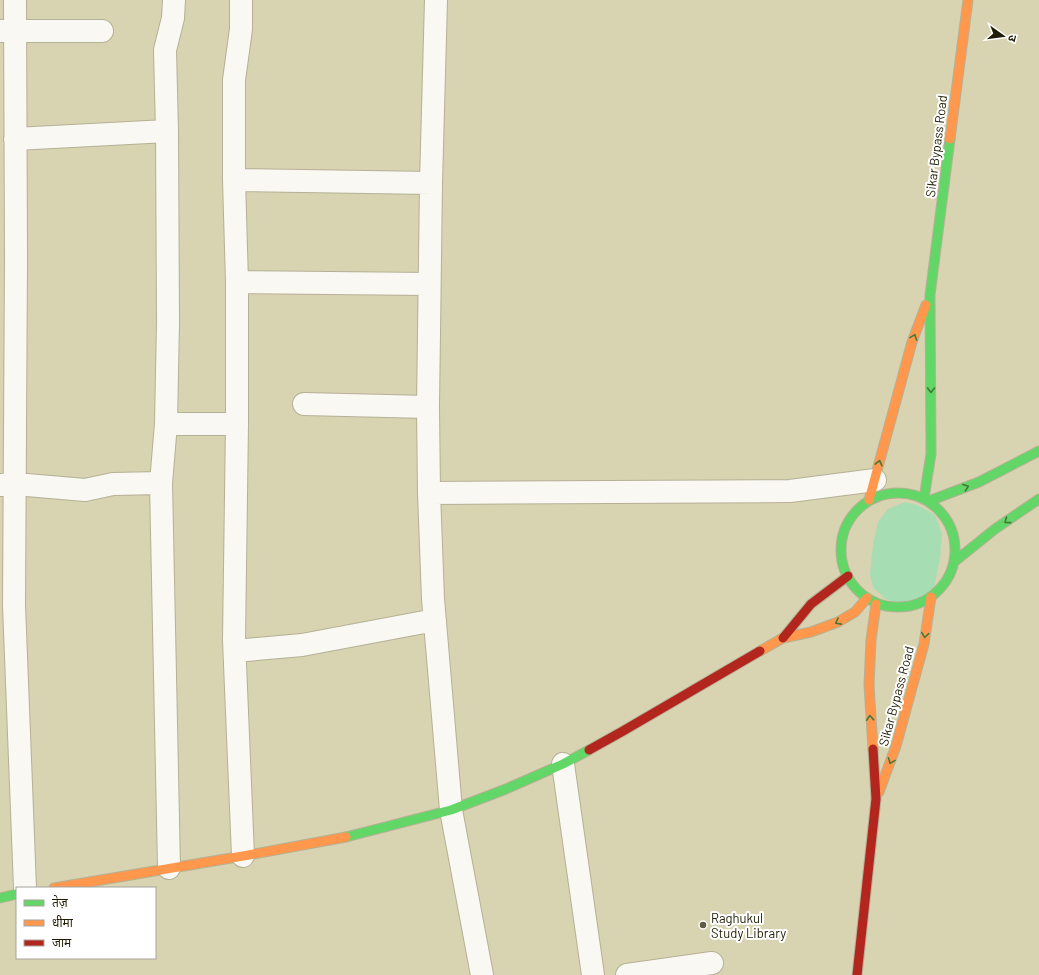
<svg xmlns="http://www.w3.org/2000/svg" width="1039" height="975" font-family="Barlow,'Noto Sans Devanagari',sans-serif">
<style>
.green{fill:#a6ddb2}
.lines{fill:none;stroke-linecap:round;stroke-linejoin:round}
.street-casing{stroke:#b5b196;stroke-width:24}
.fast-casing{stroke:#b5b196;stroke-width:11}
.slow-casing{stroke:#b5b196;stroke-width:11}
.jam-casing{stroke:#b5b196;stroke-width:11}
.street{stroke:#f9f8f3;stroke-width:22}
.fast{stroke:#63d668;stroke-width:9}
.slow{stroke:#ff974d;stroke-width:9}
.jam{stroke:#b3261e;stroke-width:9}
.oneway{stroke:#427936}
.poi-dot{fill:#605c41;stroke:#fff;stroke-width:1.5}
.labels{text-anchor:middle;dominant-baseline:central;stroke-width:4;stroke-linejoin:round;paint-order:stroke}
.street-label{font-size:13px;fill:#201c04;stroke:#fff}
.poi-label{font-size:13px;fill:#201c04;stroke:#fff;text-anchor:start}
</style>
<rect width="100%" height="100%" fill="#d8d3b1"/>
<path class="green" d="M905,502L917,505L935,515L942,534L940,558L934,588L917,603L900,605L884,598L873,587L870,574L873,544L878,522L888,509Z"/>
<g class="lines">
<g class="street-casing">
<path id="street" d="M15,0L16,259L14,605L25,888
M241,0V29L234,80V180L237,282V424L234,640L243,856
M436,0L431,183L428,407L429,493L433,599L451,810L482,975
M0,31H102
M15,139L167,131
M234,180L431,183
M237,282L429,284
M304,404L428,407
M166,424H237
M1,485L15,484L85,490L113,484L161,483
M429,493L790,491L875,480
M235,651L302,645L435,620
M563,764L593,975
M169,868L161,483L166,424L168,322L167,131L165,50L173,18L174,0
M627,975L712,963"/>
</g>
<g class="fast-casing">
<path id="fast" d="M841 550a57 57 0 1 1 114 0a57 57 0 1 1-114 0Z
M924,498L931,454L930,295L950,139
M929,501L979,482L1039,451
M954,562L995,529L1039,499
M346,837L451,810L506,789L563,764L589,750
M0,898L17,894"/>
</g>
<g class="slow-casing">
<path id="slow" d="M950,139L968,0
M869,500L912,342L926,305
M760,651L783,638L811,632L838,622L855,612L867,598
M873,749L869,685L871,640L876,604
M879,792L896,746L924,644L931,597
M54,888L243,856L346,837"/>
</g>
<g class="jam-casing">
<path id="jam" d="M783,638L811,604L848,576
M589,750L623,731L760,651
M857,975L876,799L873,749"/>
</g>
<use href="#street" class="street"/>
<use href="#fast" class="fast"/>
<use href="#slow" class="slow"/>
<use href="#jam" class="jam"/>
</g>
<defs><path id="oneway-chevron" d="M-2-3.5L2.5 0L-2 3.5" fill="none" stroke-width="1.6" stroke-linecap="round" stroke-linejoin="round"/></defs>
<g class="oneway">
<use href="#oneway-chevron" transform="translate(914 337) rotate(-70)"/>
<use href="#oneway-chevron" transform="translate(931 390) rotate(91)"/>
<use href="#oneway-chevron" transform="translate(879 463) rotate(-76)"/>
<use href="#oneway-chevron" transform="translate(966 487) rotate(-20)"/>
<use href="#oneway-chevron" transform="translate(1007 521) rotate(144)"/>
<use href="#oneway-chevron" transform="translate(838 622) rotate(152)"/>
<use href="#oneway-chevron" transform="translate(925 635) rotate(98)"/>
<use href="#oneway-chevron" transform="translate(870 718) rotate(-93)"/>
<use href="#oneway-chevron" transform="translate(891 761) rotate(111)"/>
</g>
<circle class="poi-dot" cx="703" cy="925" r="4"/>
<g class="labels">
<g class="street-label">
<text transform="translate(936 146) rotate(-83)">Sikar Bypass Road</text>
<text transform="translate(896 696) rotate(-75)">Sikar Bypass Road</text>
</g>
<g class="poi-label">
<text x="711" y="918">Raghukul<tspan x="711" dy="15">Study Library</tspan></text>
</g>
</g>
<rect x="16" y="887" width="140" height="72" fill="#ffffff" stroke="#a6a49b"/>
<rect x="24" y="900" width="20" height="6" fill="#63d668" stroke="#a6a49b"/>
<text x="52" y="907" font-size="12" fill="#201c04">तेज़</text>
<rect x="24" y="920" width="20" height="6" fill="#ff974d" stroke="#a6a49b"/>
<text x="52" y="927" font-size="12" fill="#201c04">धीमा</text>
<rect x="24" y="940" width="20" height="6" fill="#b3261e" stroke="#a6a49b"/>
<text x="52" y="947" font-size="12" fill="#201c04">जाम</text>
<g transform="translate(1003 36) rotate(104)" stroke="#ffffff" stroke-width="3" paint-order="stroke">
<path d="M0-3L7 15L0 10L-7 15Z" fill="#201c04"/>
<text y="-6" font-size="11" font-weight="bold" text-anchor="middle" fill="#201c04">उ</text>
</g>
</svg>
